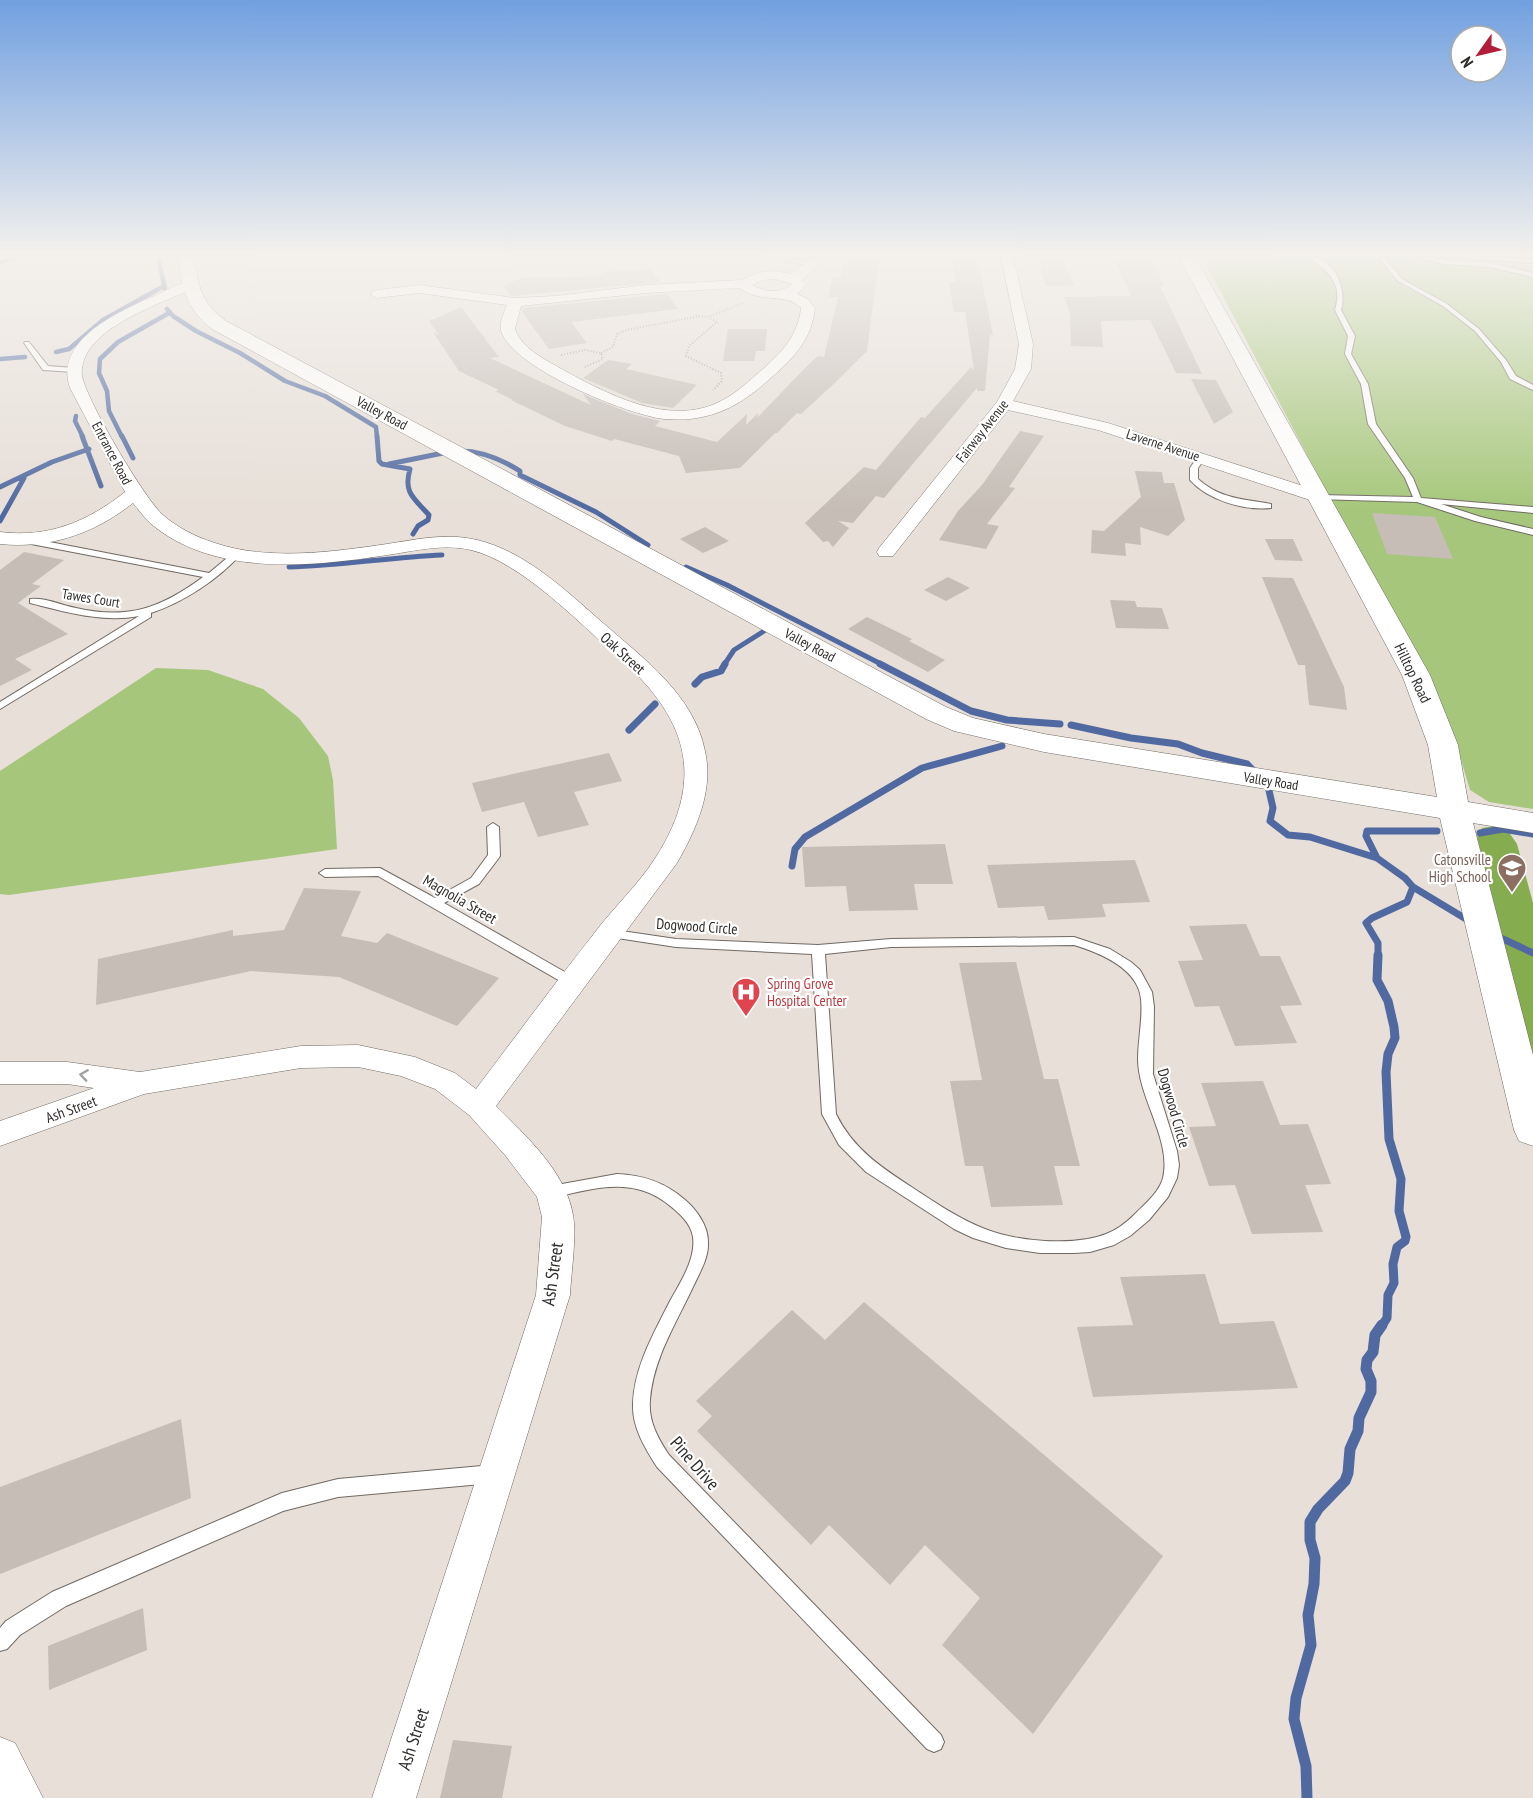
<svg xmlns="http://www.w3.org/2000/svg" width="1533" height="1798" font-family="'PT Sans Narrow',sans-serif">
<style>
.green{fill:#a6c77b}
.forest{fill:#86ac50}
.lines{fill:none;stroke-linecap:round;stroke-linejoin:round}
.stream-far4{stroke:#5069a0;stroke-width:4.5}
.stream-far3{stroke:#5069a0;stroke-width:5}
.stream-far2{stroke:#5069a0;stroke-width:7}
.stream-far1{stroke:#5069a0;stroke-width:9}
.stream{stroke:#5069a0;stroke-width:11}
.building{fill:#c5bdb6}
.lane-casing{stroke:#716a64;stroke-width:2}
.street-casing{stroke:#716a64;stroke-width:1}
.secondary-casing{stroke:#716a64;stroke-width:1}
.path{stroke:#9c9691;stroke-width:2;stroke-dasharray:1 2;stroke-linecap:butt}
.lane{fill:#fff;fill-rule:evenodd}
.street{fill:#fff;fill-rule:evenodd}
.secondary{fill:#fff;fill-rule:evenodd}
.oneway{stroke:#a1a09f}
.labels{text-anchor:middle;dominant-baseline:central;stroke-width:4.5;stroke-linejoin:round;paint-order:stroke}
.far-street-label{font-size:14px;fill:#2f2c2a;stroke:#fff}
.street-label{font-size:15px;fill:#2f2c2a;stroke:#fff}
.education-label{font-size:15px;fill:#785e54;stroke:#fff;text-anchor:end}
.health-label{font-size:15px;fill:#be3a42;stroke:#fff;text-anchor:start}
.near-street-label{font-size:18px;fill:#2f2c2a;stroke:#fff}
</style>
<rect width="100%" height="100%" fill="#e7dfd8"/>
<path class="green" d="M1202,257H1533V809L1489,802L1470,790L1451,726Z
M156,668L208,670L263,689L299,718L328,756L333,780L337,849L9,895L0,894V771Z"/>
<path class="forest" d="M1495,826L1506,828L1517,844L1533,903V1056L1477,837L1482,828Z"/>
<g class="lines">
<path class="stream-far4" d="M158,257L165,289
M0,262L16,257
M167,309L173,316L196,331L240,353L285,381L325,396L376,427L377,437
M56,352L69,349L103,320L164,286
M0,359L25,357
M76,416L75,421L83,437
M122,437L109,411L107,391L99,373L100,359L118,342L169,313"/>
<path class="stream-far3" d="M82,436L101,486
M122,436L133,458
M377,436L379,461L382,464L410,469C403,493 414,498 429,515L428,520L418,526L413,534
M460,451C482,451 501,459 520,471V475L596,512L648,545
M389,464L448,452
M0,487L52,462L89,449
M0,521L24,478
M289,567C340,566 391,557 442,555
M686,567L727,585L883,665
M724,665L734,650L764,631"/>
<path class="stream-far2" d="M880,664L971,711L1007,720L1060,724
M695,684L702,677L721,671L725,664
M1071,725L1131,738L1178,744L1202,753L1247,764L1268,786L1273,808L1270,821L1288,835L1310,837L1377,858L1405,878L1413,887L1471,922
M629,730L655,704
M1480,833L1503,829L1533,834
M1377,858L1366,836L1367,831H1437
M792,866L795,849L805,837L922,768L1002,746
M1503,939L1533,953
M1378,956V943L1366,923L1372,918L1407,902L1413,887"/>
<path class="stream-far1" d="M1378,955L1377,980L1388,1001L1394,1027L1395,1038L1388,1054L1386,1072L1389,1139L1401,1179L1399,1211L1406,1237L1405,1241L1397,1247L1393,1264L1394,1283L1388,1295L1387,1318L1381,1327"/>
<path class="stream" d="M1307,1798L1306,1766L1294,1719L1296,1698L1311,1645L1308,1615L1314,1584L1315,1558L1310,1540V1522L1318,1509L1345,1481L1348,1473L1350,1449L1358,1431L1359,1418L1371,1392V1381L1366,1369L1367,1360L1373,1352L1375,1335L1382,1325"/>
</g>
<path class="building" d="M846,257H879L867,351L838,380L801,414L797,413L777,433H775L740,468L686,473L679,456L614,439L612,441L565,426L511,400H513L495,391L499,390L459,371L433,332L439,335L429,321L461,307L499,357L490,358L591,405L583,394L632,414L660,421L655,426L717,442L747,414L746,425L758,413L757,418L807,366L818,356L824,357L838,297H828L832,278H839L841,276L842,264H845Z
M952,257H977L993,335H990L985,391H977V388L884,498L876,496L853,523L838,521L849,528L833,547L828,541L823,542L805,523L864,467L876,470L921,417L925,418L971,367L974,370L965,312H954L949,282H955Z
M1047,257H1062L1074,286H1046L1042,274L1041,259H1047Z
M1114,258H1147L1148,261H1153L1164,286H1160L1202,374L1176,373L1150,320L1101,321L1103,347L1071,346L1070,313L1064,297L1131,296Z
M651,269L660,282L515,296L510,295L503,286L521,278L580,277L603,274V272Z
M668,294L678,309L571,322L587,343L549,349L522,312L523,308Z
M728,329H767L765,351H756L754,361H723Z
M608,360L632,364L626,369L697,385L673,408L642,403L583,378Z
M1191,379L1216,380L1233,412L1214,424Z
M1020,431L1044,436L1009,487L1015,488L987,524L999,526L986,549L939,540L958,511L982,485Z
M1135,471L1162,472L1164,483H1174L1185,520L1168,536L1140,527L1141,545L1125,543L1126,556L1091,553L1092,530L1104,531L1141,497Z
M1372,513L1435,517L1453,559L1387,554Z
M705,527L729,541L703,553L680,539Z
M1265,539H1293L1303,561L1275,560Z
M24,552L64,560L32,584L41,586L18,603L68,634L15,659L32,670L0,686V570Z
M948,577L970,588L946,601L924,590Z
M1262,577L1293,578L1344,687L1347,710L1309,705L1305,665H1298Z
M1110,600L1135,601L1137,607L1162,608L1169,629L1116,628Z
M867,617L912,639L909,641L945,660L928,672L848,629Z
M609,753L622,781L574,792L589,825L538,837L524,802L482,812L472,783Z
M945,844L953,884H914L918,910L849,911L846,886L805,887L802,847Z
M1135,860L1150,902L1102,904L1106,917L1048,920L1044,906L998,908L987,865Z
M304,888L361,891L341,936L377,943L387,933L499,978L457,1026L339,977L251,971L96,1005L98,959L233,930V936L284,930Z
M1246,924L1260,956H1280L1302,1005L1280,1006L1297,1043L1235,1046L1219,1006L1195,1007L1178,961L1203,960L1189,926Z
M1016,962L1044,1079H1058L1080,1166H1054L1063,1205L991,1207L983,1166H965L950,1081L982,1080L959,963Z
M1263,1081L1280,1125L1308,1124L1331,1184L1305,1185L1323,1232L1252,1234L1235,1185L1209,1186L1189,1127L1216,1126L1201,1083Z
M1205,1274L1220,1324L1274,1321L1298,1388L1093,1397L1077,1327L1133,1325L1120,1277Z
M864,1302L1163,1556L1033,1734L942,1645L980,1598L925,1545L890,1585L829,1525L811,1545L697,1431L712,1416L696,1401L792,1310L825,1340Z
M181,1419L191,1498L0,1574V1487Z
M143,1608L147,1650L49,1690L48,1646Z
M453,1740L512,1746L502,1798H440Z"/>
<g class="lines">
<g class="lane-casing">
<path id="lane" d="M1310,257C1335,257 1347,290 1341,310L1355,336L1351,354L1368,384L1376,424L1413,478L1421,498L1533,507V513L1441,504L1481,517L1533,529V535L1475,521L1417,502L1316,499L1315,497L1319,495L1413,497L1405,478L1368,424L1361,384L1345,354L1348,336L1335,310C1343,282 1329,274 1310,257Z
M1378,257H1384L1402,279L1447,304L1479,329L1506,360L1516,376L1533,385V390L1510,379L1501,362L1475,331L1443,306L1398,281Z
M1416,257L1490,263L1533,273V277L1490,267L1444,264Z
M1486,257L1533,259V263L1488,260Z
M791,259L814,262L817,264L814,266L789,262Z
M25,342H29L48,366L74,368L78,370L74,372L43,370L24,343Z
M1199,455L1206,457L1198,468V479C1220,499 1244,499 1271,504V508C1244,511 1208,500 1190,480V468Z
M29,538L209,573L233,553L236,552L240,555C217,580 184,602 151,613V617L0,709V702L139,616C102,623 66,612 30,603V599C44,597 61,605 76,608C128,620 161,608 203,577L26,543V539Z
M493,823L499,827L500,856L498,859L479,884L444,903L577,979L578,982L577,985H567L378,876L325,877L319,873L325,869L380,868L435,898L471,878L488,855L487,827Z
M608,929L676,939L818,945L891,939L1074,937L1110,949L1131,962L1140,970L1152,992L1154,1007L1153,1074L1177,1151L1179,1165L1177,1178L1168,1197L1149,1220L1130,1236L1114,1245L1090,1252L1074,1253H1040L1006,1248L973,1238L954,1229L866,1172L839,1145L822,1114L812,954L676,947L604,936L602,933L604,930ZM1074,945C1100,953 1138,968 1141,999C1143,1019 1138,1039 1138,1059C1138,1098 1172,1140 1163,1178C1160,1191 1145,1204 1135,1214C1127,1222 1117,1230 1106,1234C1074,1247 1015,1241 985,1229C959,1219 936,1203 913,1188C882,1168 853,1149 836,1114L825,954L891,947Z
M617,1174C643,1175 664,1182 684,1199C696,1209 708,1225 708,1242C709,1258 699,1274 692,1289C675,1325 653,1360 650,1400C648,1421 658,1438 669,1455L941,1735L944,1742L941,1749L934,1752L927,1749L657,1467C645,1448 632,1427 633,1404C634,1367 654,1333 670,1301C680,1283 696,1259 693,1237C691,1223 679,1213 669,1205C632,1175 593,1189 551,1198L546,1196L544,1192L546,1188L551,1186Z
M493,1465L499,1468L502,1474L499,1480L493,1483L338,1497L283,1511L66,1606L20,1635L7,1649L0,1651V1628L6,1621L52,1592L282,1493L338,1479Z"/>
</g>
<g class="street-casing">
<path id="street" d="M812,257H826L802,280L806,285L797,294L808,299L815,308C812,338 795,357 773,376C748,399 725,415 690,419C676,420 662,420 649,416C614,408 513,367 501,331C499,323 504,313 507,305L419,293L377,298L370,294L377,290L419,285L515,298L555,296L646,285L741,280L760,272L775,271L792,274ZM775,279L792,284C780,294 765,292 752,285L763,280ZM740,288C760,304 786,292 801,308C798,335 783,351 763,369C749,381 736,394 719,402C670,426 611,396 567,372C550,362 522,350 515,329L521,306L646,293Z
M1001,257H1013L1033,344L1031,369L1013,401L1108,423L1325,493L1328,497L1325,501H1313L1098,430L1008,410L893,556H879L877,552L879,548L997,402L1015,369L1019,344Z
M190,281L197,285L195,288C163,302 102,323 86,355C83,361 81,370 82,376C86,399 145,500 163,515C178,528 196,537 215,543C268,561 332,552 387,544C413,540 440,534 467,538C520,546 564,589 603,623C643,658 694,695 705,751C714,790 696,830 677,863L496,1106C526,1136 566,1172 573,1215C577,1236 571,1273 570,1295L416,1798H372L536,1295L542,1217L537,1197L505,1155L469,1115L435,1089L401,1076L358,1067L301,1068L144,1094L0,1146V1121L94,1088L67,1084H0V1062H67L140,1072L301,1046L358,1045L415,1057L455,1073L476,1089C516,1036 555,983 596,931C615,906 639,884 656,857C708,776 685,715 617,656C578,622 521,562 471,550C442,543 410,552 381,556C307,567 212,576 150,523C144,517 138,509 133,503C94,534 49,549 0,544V532C48,538 87,522 125,492L70,388C54,342 114,314 147,299C161,293 175,285 190,281Z
M0,1737L15,1743L43,1798H0Z"/>
</g>
<g class="secondary-casing">
<path id="secondary" d="M178,257H194C199,287 200,302 226,321L946,707L973,718L1044,734L1437,797L1428,745L1402,675L1179,257H1195L1430,675L1458,745L1468,802L1533,813V833L1473,823L1533,1055V1146L1519,1141L1514,1130L1440,818L1044,752L954,731L926,719L212,329C186,309 182,288 178,257Z"/>
</g>
<path class="path" d="M708,317L717,322L689,346L686,356L721,373L722,381L713,390
M601,353L613,347L617,334L627,330L700,316L708,317L743,303
M561,355L585,350L601,353L603,359L585,367"/>
<use href="#lane" class="lane"/>
<use href="#street" class="street"/>
<use href="#secondary" class="secondary"/>
</g>
<defs><path id="oneway-chevron" d="M-2-3.5L2.5 0L-2 3.5" fill="none" stroke-width="1.6" stroke-linecap="round" stroke-linejoin="round" transform="scale(1.5)"/></defs>
<use class="oneway" href="#oneway-chevron" transform="translate(84 1075) rotate(-172)"/>
<linearGradient id="sky" x2="0" y2="1"><stop stop-color="#71a0e0"/><stop offset="0.5" stop-color="#f4f1ed"/><stop offset="1" stop-color="#f4f1ed" stop-opacity="0"/></linearGradient>
<rect width="1533" height="509" fill="url(#sky)"/>
<defs>
<g id="school-pin" transform="scale(1.5)"><path d="M0 17L-7.5 6A9.5 9.5 0 1 1 7.5 6Z" fill="#8d6e63" stroke="#fff"/><path d="M0-5L7-2L0 1L-7-2ZM-4 1L0 2.5L4 1V4Q0 6-4 4Z" fill="#fff"/></g>
<g id="hospital-pin" transform="scale(1.5)"><path d="M0 17L-7.5 6A9.5 9.5 0 1 1 7.5 6Z" fill="#e0444e" stroke="#fff"/><path d="M-5-5h3v3.5h4V-5h3V5h-3V1.5h-4V5h-3Z" fill="#fff"/></g>
</defs>
<g fill-rule="evenodd">
<use href="#school-pin" x="1512" y="868"/>
<use href="#hospital-pin" x="746" y="992"/>
</g>
<g class="labels">
<g class="far-street-label">
<text transform="translate(382 413) rotate(28)">Valley Road</text>
<text transform="translate(982 431) rotate(-52)">Fairway Avenue</text>
<text transform="translate(1163 445) rotate(18)">Laverne Avenue</text>
<text transform="translate(112 453) rotate(62)">Entrance Road</text>
<text transform="translate(91 598) rotate(9)">Tawes Court</text>
<text transform="translate(810 645) rotate(28)">Valley Road</text>
<text transform="translate(1271 781) rotate(9)">Valley Road</text>
</g>
<g class="street-label">
<text transform="translate(623 653) rotate(42)">Oak Street</text>
<text transform="translate(1413 673) rotate(64)">Hilltop Road</text>
<text transform="translate(460 899) rotate(30)">Magnolia Street</text>
<text transform="translate(697 926) rotate(4)">Dogwood Circle</text>
<text transform="translate(1174 1108) rotate(74)">Dogwood Circle</text>
<text transform="translate(71 1109) rotate(-20)">Ash Street</text>
</g>
<g class="education-label">
<text x="1491" y="859">Catonsville<tspan x="1491" dy="17">High School</tspan></text>
</g>
<g class="health-label">
<text x="767" y="983">Spring Grove<tspan x="767" dy="17">Hospital Center</tspan></text>
</g>
<g class="near-street-label">
<text transform="translate(552 1274) rotate(-82)">Ash Street</text>
<text transform="translate(695 1463) rotate(49)">Pine Drive</text>
<text transform="translate(413 1739) rotate(-72)">Ash Street</text>
</g>
</g>
<g transform="translate(1479 54) rotate(236)"><circle r="28" fill="#ffffff" stroke="#acabaa" stroke-width="1.5"/>
<path d="M0-4.5L10 22L0 15L-10 22Z" fill="#b21e3a"/>
<text y="-9" font-size="16" font-weight="bold" text-anchor="middle" fill="#2f2c2a">N</text>
</g>
</svg>
